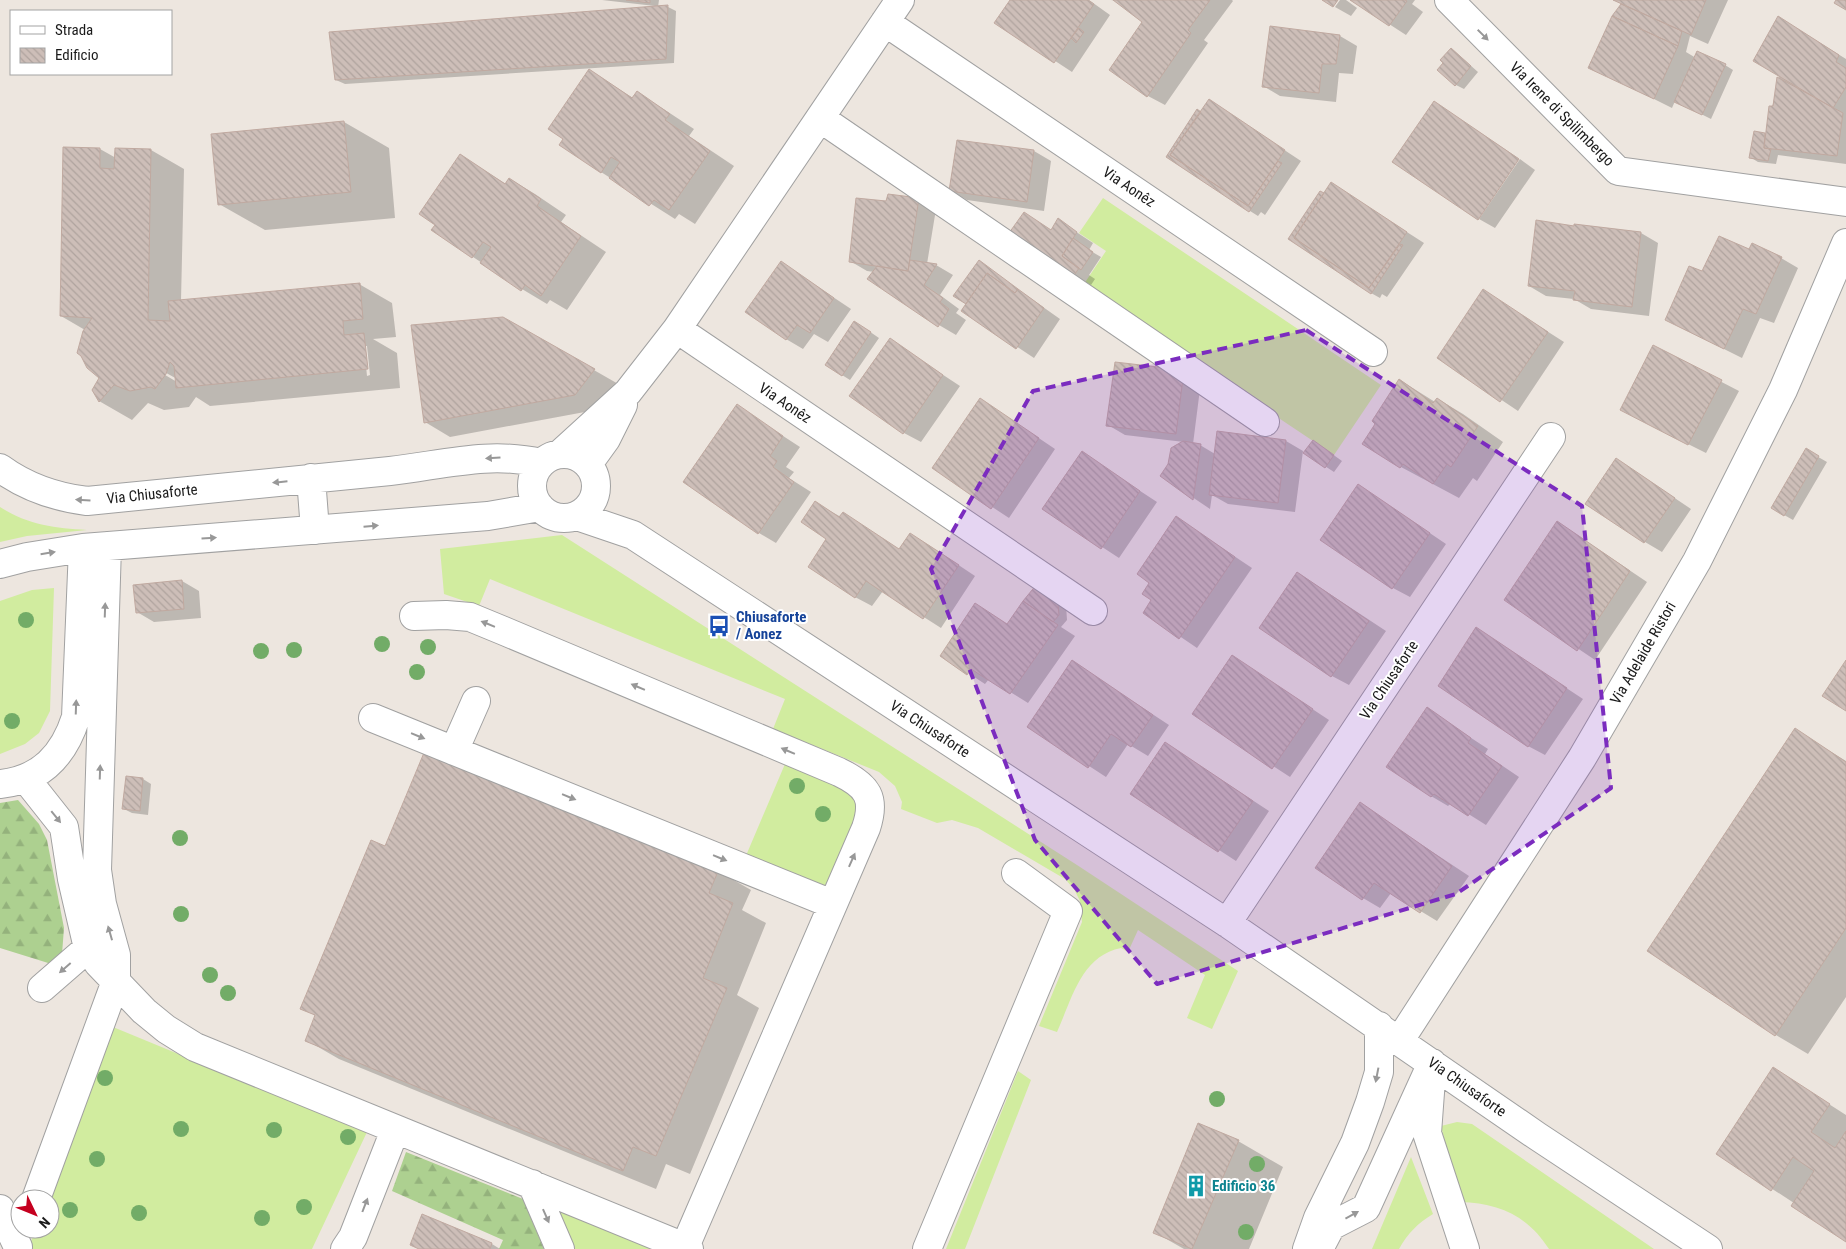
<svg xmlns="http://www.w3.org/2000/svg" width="1846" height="1249" font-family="'Roboto Condensed',sans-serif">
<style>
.grass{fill:#d1ec9f}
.forest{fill:url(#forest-firs)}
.shadow{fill:#0003;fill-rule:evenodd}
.building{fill:url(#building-back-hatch);stroke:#c0a9a0}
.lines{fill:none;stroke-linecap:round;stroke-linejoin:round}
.minor-casing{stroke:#a1a1a1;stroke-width:30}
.minor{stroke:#fff;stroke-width:28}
.tree{fill:#72ac67}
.oneway{fill:#989898}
.marked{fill:#7b2cbf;fill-opacity:0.2;stroke:#7b2cbf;stroke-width:4;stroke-dasharray:10 6;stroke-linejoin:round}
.labels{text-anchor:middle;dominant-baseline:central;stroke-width:4;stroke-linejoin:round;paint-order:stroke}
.street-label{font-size:15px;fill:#1a1a1a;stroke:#fff}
.transit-label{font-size:15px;font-weight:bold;fill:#164399;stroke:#fff;text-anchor:start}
.culture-label{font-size:15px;font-weight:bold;fill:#0d838f;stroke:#fff;text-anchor:start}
</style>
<defs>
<pattern id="forest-firs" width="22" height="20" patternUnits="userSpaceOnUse" patternTransform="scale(1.25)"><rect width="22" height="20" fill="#add090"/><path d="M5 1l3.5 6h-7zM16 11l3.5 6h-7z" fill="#94b27c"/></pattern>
<pattern id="building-back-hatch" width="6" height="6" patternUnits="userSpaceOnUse" patternTransform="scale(1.25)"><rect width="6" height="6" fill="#cdbeb8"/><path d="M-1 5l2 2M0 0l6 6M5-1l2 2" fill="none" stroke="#afa39e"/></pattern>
</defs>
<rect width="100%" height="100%" fill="#ede6df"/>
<path class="grass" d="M1103,198L1381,385L1334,455L1082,287L1106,251L1079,233Z
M0,507C28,525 55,528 87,530L27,536L0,542Z
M562,535L1077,865L1238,971L1212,1029L1187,1018L1205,975L1138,930L1128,952L1121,948C1081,956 1072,999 1057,1032L1039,1026L1082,922L1080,901L1074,889L1065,879L978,828L952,820L937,823L901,809L902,802L895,786L879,772L773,729L785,699L490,579L479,606L444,594L440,549Z
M54,588L50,711L39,733L25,744L0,754V601L32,590Z
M785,764L843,788L858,801L861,815L831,890L745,858Z
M113,1027L367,1132L312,1249H28L36,1229H50V1199Z
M1018,1071L1031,1080L965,1249H946Z
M1457,1122L1472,1124L1654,1249H1549C1528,1216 1499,1203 1460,1202L1441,1126Z
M1411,1157L1433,1214C1418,1223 1408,1233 1399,1249H1372Z
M556,1210L653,1249H573Z"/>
<path class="forest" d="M18,800L39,824L47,840L64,928L61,967L0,948V803Z
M406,1152L523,1199L544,1249H499L503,1240L392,1191Z"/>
<path class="shadow" d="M602,0H659L658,7H668L676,11L674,63L345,84L336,80L655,6Z
M1012,0H1089L1110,15L1072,72L996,22Z
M1111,0H1232L1233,1L1204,40L1208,43L1165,105L1148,96L1144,22L1116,1Z
M1340,0H1346L1357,8L1351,16L1335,7Z
M1352,0H1415L1412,4L1423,12L1406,35Z
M1615,0H1728L1708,44L1690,36L1686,52L1696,58L1725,65L1733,70L1711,119L1675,101L1672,108L1590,67L1613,17L1622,4Z
M1796,28L1846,59V164L1778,155L1776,164L1758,162L1750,157L1765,134L1766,135L1779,76L1755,61Z
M1340,36L1357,46L1353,74L1339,73L1336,102L1280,96L1263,86Z
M1452,49L1478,72L1464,89L1456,85Z
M589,70L633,98L637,93L662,108L694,129L689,136L734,166L695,224L679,214L675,219L601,172Z
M1210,101L1301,161L1265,215L1261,212L1258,216L1250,211L1167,157Z
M1434,102L1518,158L1477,218Z
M344,122L389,148L395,218L265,230L219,204Z
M958,141L1034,151L1051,161L1044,211L967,200L950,190Z
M100,149L116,158L151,150L184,169L181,301L359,284L392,303L396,337L373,339L397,353L400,388L210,406L196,397L189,407L164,410L148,403L132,420L99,401L100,378L85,330L61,316ZM364,346H367L370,375L367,376ZM161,370L177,379V382L160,372Z
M460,155L506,184L510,179L535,194L566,215L561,222L606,252L567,310L550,300L547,304L522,289L473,257L437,225Z
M1520,159L1535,170L1495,228L1479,219Z
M1332,184L1424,243L1387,297L1382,294L1380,298L1371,293L1324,195Z
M918,200L936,209L927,264L936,265L953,275L940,295L959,309L956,313L966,320L956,335L939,325L874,272L867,271L850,261L887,202Z
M1024,214L1052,231L1058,220L1093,243L1089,250L1101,257L1089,275L1095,279L1091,285L1074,276Z
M1574,228L1641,233L1658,243L1649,316L1591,309L1574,299L1546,296L1529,286Z
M1750,251L1781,258L1798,268L1774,323L1760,318L1742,358L1684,329L1703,273Z
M782,263L851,309L828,342L814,334L803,349L786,339Z
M1484,291L1564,342L1518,411L1439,358Z
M1026,295L1060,319L1034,358L963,311Z
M503,318L620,385L601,409L450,437L425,422Z
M863,327L879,338L850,380L842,375Z
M890,340L960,386L921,442L904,433Z
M1654,347L1739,391L1706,453L1638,419Z
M1116,363L1201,381L1193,444L1200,445L1215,454L1286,441L1303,451L1295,512L1228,504L1212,495L1210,509L1161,476L1184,442L1125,435L1108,425Z
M1400,380L1435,402L1438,399L1463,414L1503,442L1477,481L1473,478L1459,498L1401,467Z
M737,406L800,447L786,467L794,472L789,478L811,492L776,543L759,533Z
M997,410L1055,449L1009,518L933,468Z
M1321,446L1342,461L1334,472L1305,453Z
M1806,450L1827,462L1793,520L1772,508Z
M1082,453L1157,502L1119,558L1044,509Z
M1633,470L1691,509L1662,552L1645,542Z
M1375,496L1446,544L1410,597L1393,588Z
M816,503L900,550L927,544L975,576L941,628L883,591L872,606L855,597L828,538Z
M1177,518L1252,568L1197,648L1144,612L1152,600Z
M1574,533L1647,582L1595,660L1506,600Z
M1298,573L1386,631L1349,685L1332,676Z
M182,581L199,591L201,618L154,622L137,612Z
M1038,585L1066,605L1067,620L1061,627L1075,636L1028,703L989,679L985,684L942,656L1008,625Z
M1477,629L1583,699L1545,755L1528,746Z
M1232,656L1329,720L1290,777L1193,714Z
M1073,662L1169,725L1148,756L1128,744L1106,777L1029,727Z
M1427,709L1488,749L1485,754L1519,777L1486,825L1451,803L1448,806L1431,796Z
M1795,730L1846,761V997L1808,1054L1776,1035Z
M1165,743L1269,811L1236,861L1132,793Z
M127,778L143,779L151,784L148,815L132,813L124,809Z
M1360,804L1469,876L1437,921L1391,893L1380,908L1363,898Z
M386,848L718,871L751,890L742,910L766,923L737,995L759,1008L690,1174L666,1164L656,1189L339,1059L306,1040L316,1016L302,1008Z
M1774,1069L1846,1115V1241L1794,1203L1717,1153Z
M1238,1141L1283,1167L1249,1249H1184L1154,1232Z
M423,1215L492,1244L500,1249H419Z"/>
<path class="building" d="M626,0H650V3Z
M1010,0H1088L1094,4L1054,63L994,23Z
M1113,0H1210L1188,30L1191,33L1147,97L1109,70L1142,22Z
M1322,0H1338L1333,7Z
M1350,0H1405L1407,1L1389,26Z
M1613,0H1706L1691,35Z
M1836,0H1846V10L1834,3Z
M1621,4L1682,31L1678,46L1612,16Z
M668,5L666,59L335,80L329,32Z
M1612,16L1678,46L1654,99L1588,68Z
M1778,16L1839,55L1836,62L1846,68V87L1833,108L1753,61Z
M1270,26L1340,35L1336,64H1322L1319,93L1262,87Z
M1079,28L1084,32L1076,43L1071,38Z
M1451,48L1471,66L1455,86L1437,70L1443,63L1440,60Z
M1697,51L1726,64L1702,115L1674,102Z
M589,69L632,98L637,91L670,114L665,120L710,151L669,210L654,200L649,206L609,178L620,162L611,157L601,173L559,145L563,139L548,129Z
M1777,77L1843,113L1837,156L1764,148L1769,106H1773Z
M1209,99L1285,150L1248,206L1170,155Z
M1434,101L1519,159L1478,220L1392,162Z
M1197,109L1201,112L1170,155L1248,206L1278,161L1282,163L1249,212L1166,157Z
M344,121L351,192L218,205L211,134Z
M1754,131L1765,133L1764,148L1771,149L1768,161L1749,158Z
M957,140L1034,150L1027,202L949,191Z
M63,147L100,148V168L114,169L115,148L151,149L148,320L170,321L168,301L360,283L363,319L343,321L344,335L364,333L368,369L176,388L174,366L170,362L166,374L155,389L151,387L130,391L114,385L99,402L92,390L99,378L87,368L81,356L77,353L83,331L92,318L60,316Z
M460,154L505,184L509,178L541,199L537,206L581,236L541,296L525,285L521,291L480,263L491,247L483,242L472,258L431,230L435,225L419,214Z
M1331,182L1407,232L1369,288L1294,238Z
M1320,191L1324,193L1294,238L1369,288L1400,244L1403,245L1371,294L1288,239Z
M888,194L919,198L908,271L849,262L856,198L886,201Z
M1024,212L1051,230L1058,218L1077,232L1062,256L1079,268L1073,277L1009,233Z
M1536,220L1574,226V224L1641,232L1632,307L1573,300L1575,291L1528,286Z
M1719,236L1749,249L1752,243L1782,257L1756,314L1743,309L1724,349L1665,320L1689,266L1702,271Z
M1073,238L1093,252L1081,270L1062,256Z
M910,260L937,264L924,285L943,298L940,302L949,309L938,327L867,279L877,266L908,271Z
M979,260L1018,289L1015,293L987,273L966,304L953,296Z
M781,261L834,298L810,333L797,325L786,340L745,312Z
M987,273L1015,293L1018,289L1044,308L1016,349L961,311Z
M1483,289L1548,332L1500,402L1437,358Z
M503,317L595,369L575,395L424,423L411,325Z
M854,321L871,332L842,376L825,365Z
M890,338L943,375L903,434L849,396Z
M1653,345L1722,380L1688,445L1620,410Z
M1115,362L1184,370L1176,434L1106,426Z
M1399,379L1433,403L1437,398L1478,426L1451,467L1447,464L1433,484L1403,464L1400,468L1362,444L1375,424L1372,421Z
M980,398L1039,438L991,509L932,468Z
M737,404L783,436L770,456L777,461L773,467L794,482L758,534L683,482Z
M1217,431L1286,440L1278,503L1209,495Z
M1313,440L1334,455L1325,468L1303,453Z
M1183,441L1201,444L1193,500L1160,476L1168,464L1171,448Z
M1806,448L1819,456L1784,516L1771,508Z
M1082,451L1140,491L1101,549L1042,509Z
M1616,458L1675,498L1644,543L1585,504Z
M1358,484L1430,533L1392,589L1320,540Z
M815,501L839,517L843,512L899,549L910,533L959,565L923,619L866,581L855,598L808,567L826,539L801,522Z
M1176,516L1235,557L1179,639L1143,613L1151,600L1142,594L1149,583L1137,574Z
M1557,521L1630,571L1577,651L1504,600Z
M1297,572L1369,621L1331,677L1259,628Z
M182,580L184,609L136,613L133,585Z
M1037,584L1058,604L1059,615L1053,622L1023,601Z
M1023,601L1058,625L1010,694L971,669L967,675L940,656L975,603L1007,624Z
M1476,627L1567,688L1528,747L1438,686Z
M1232,655L1313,709L1272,769L1192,714Z
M1072,660L1153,715L1131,747L1111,734L1088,768L1027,727Z
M1846,660V711L1822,696Z
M1427,707L1471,738L1468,743L1502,766L1468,816L1434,794L1431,797L1386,767Z
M1795,728L1846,762V928L1775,1036L1647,951Z
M1165,742L1253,801L1218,852L1130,794Z
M426,748L719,869L709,893L733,903L703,978L727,988L656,1156L633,1147L623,1171L305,1041L315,1015L300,1009L371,840L385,846Z
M126,776L143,778L140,811L122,809Z
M1360,802L1452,866L1420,913L1374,883L1362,900L1315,868Z
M1773,1067L1830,1104L1811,1132L1835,1148L1846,1131V1242L1791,1206L1814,1171L1793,1157L1771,1191L1716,1154Z
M1198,1123L1239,1140L1192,1249L1153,1233Z
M422,1214L492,1243L490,1249H419L410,1245Z"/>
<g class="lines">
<g class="minor-casing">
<path id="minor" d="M1449,0L1618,171L1846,202
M885,22L1373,352
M820,118L1265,422
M677,329L1093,611
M532 486a32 32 0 1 1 64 0a32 32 0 1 1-64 0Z
M560,454L628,392L677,329L900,0
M588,464L606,439L623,405
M0,468C26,487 55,497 87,501C188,491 289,481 390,471C443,465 488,451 541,463
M311,478L315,530
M577,516L633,535L1227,923L1537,1136L1708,1249
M0,564L27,557L83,548L488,516L540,507
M414,616L446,615L470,617L504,631L839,772C868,786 876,798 866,828L684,1249
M373,718L832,904
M454,751L476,701
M26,779L64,827L72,879L88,948L98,963L144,1011L166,1029L195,1047L689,1249
M0,784C41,780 64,755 76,717L83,548
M1227,923L1551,437
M42,988L88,948
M1400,1040L1582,758L1697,561L1783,390L1846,243
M1431,1079L1427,1133L1465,1249
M532,1184L560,1249
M36,1199L116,981V955L102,904L97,870L107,546
M0,1209L18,1247
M345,1249L353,1237L395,1130
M927,1249L1068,911L1016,873
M1307,1249L1318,1218L1355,1143L1370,1102L1379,1072V1026
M1319,1249L1331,1226L1366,1208L1432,1063"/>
</g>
<use href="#minor" class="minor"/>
</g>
<g class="tree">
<circle cx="26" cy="620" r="8"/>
<circle cx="382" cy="644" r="8"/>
<circle cx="428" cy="647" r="8"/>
<circle cx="294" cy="650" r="8"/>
<circle cx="261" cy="651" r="8"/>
<circle cx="417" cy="672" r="8"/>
<circle cx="12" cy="721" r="8"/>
<circle cx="797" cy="786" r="8"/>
<circle cx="823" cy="814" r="8"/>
<circle cx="180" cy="838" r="8"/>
<circle cx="181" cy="914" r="8"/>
<circle cx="210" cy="975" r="8"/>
<circle cx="228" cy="993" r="8"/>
<circle cx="105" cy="1078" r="8"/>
<circle cx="1217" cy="1099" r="8"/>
<circle cx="181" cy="1129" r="8"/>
<circle cx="274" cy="1130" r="8"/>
<circle cx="348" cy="1137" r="8"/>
<circle cx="97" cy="1159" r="8"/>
<circle cx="1257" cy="1164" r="8"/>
<circle cx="304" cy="1207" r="8"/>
<circle cx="70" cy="1210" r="8"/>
<circle cx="139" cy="1213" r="8"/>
<circle cx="262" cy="1218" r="8"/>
<circle cx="1246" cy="1232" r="8"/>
</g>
<defs><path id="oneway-solid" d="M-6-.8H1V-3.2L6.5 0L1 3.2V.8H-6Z" transform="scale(1.25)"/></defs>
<g class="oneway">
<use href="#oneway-solid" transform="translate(1483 35) rotate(45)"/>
<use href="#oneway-solid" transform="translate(493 458) rotate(176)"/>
<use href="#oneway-solid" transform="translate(280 482) rotate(174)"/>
<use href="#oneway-solid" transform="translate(83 500) rotate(-177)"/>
<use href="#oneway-solid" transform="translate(371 526) rotate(-5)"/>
<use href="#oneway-solid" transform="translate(209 538) rotate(-4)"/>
<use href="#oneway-solid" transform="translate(48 553) rotate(-9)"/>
<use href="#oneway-solid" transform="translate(105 610) rotate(-88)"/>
<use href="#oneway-solid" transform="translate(488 624) rotate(-158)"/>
<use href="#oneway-solid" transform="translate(638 687) rotate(-157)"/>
<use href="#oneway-solid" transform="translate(76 707) rotate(-88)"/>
<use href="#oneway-solid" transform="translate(418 736) rotate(22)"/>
<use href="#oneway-solid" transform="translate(788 751) rotate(-157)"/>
<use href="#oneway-solid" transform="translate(100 772) rotate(-88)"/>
<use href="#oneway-solid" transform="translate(569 797) rotate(22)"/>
<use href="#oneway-solid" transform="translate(56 817) rotate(51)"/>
<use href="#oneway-solid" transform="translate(720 858) rotate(22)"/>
<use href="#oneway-solid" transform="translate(852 860) rotate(-66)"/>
<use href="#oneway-solid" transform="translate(110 933) rotate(-106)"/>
<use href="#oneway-solid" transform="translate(65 968) rotate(139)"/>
<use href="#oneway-solid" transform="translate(1377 1075) rotate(101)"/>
<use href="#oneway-solid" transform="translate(365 1205) rotate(-69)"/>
<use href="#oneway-solid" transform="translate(1352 1215) rotate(-29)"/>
<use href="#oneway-solid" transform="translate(546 1216) rotate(66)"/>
</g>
<path class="marked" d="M1306,330L1582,506L1611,788L1456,894L1157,984L1035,840L931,569L1033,391Z"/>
<defs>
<g id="bus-bare" transform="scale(1.725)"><path d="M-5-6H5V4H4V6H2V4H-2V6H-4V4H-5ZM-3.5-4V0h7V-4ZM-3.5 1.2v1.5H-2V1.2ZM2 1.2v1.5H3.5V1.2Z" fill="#1a4fb4" stroke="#fff" stroke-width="2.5" paint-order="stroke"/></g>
<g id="building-bare" transform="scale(1.725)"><path d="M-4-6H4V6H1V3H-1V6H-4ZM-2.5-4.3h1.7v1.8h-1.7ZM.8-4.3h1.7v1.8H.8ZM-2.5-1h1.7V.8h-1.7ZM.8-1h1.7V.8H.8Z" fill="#0f9aa8" stroke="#fff" stroke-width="2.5" paint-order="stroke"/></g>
</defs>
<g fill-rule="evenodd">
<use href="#bus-bare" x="719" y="626"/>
<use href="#building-bare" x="1196" y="1186"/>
</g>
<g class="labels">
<g class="street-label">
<text transform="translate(1562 114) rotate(45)">Via Irene di Spilimbergo</text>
<text transform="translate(1129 187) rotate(34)">Via Aonêz</text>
<text transform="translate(785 403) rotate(34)">Via Aonêz</text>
<text transform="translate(152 494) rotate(-6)">Via Chiusaforte</text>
<text transform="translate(1643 653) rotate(-60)">Via Adelaide Ristori</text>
<text transform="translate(1389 680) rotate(-56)">Via Chiusaforte</text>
<text transform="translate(930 729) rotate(33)">Via Chiusaforte</text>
<text transform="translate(1467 1087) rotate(35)">Via Chiusaforte</text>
</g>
<g class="transit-label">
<text x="736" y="617">Chiusaforte<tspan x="736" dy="17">/ Aonez</tspan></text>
</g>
<g class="culture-label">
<text x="1212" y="1186">Edificio 36</text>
</g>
</g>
<rect x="10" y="10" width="162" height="65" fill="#ffffff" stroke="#a3a3a3"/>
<rect x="20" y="26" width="25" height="8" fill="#ffffff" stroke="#a3a3a3"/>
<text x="55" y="35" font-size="15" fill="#1a1a1a">Strada</text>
<rect x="20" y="48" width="25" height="15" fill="url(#building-back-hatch)" stroke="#a3a3a3"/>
<text x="55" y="60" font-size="15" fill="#1a1a1a">Edificio</text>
<g transform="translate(35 1214) rotate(133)"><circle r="24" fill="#ffffff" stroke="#a3a3a3"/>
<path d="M0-4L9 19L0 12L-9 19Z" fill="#c5001f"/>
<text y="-8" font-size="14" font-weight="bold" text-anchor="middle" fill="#1a1a1a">N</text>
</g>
</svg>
